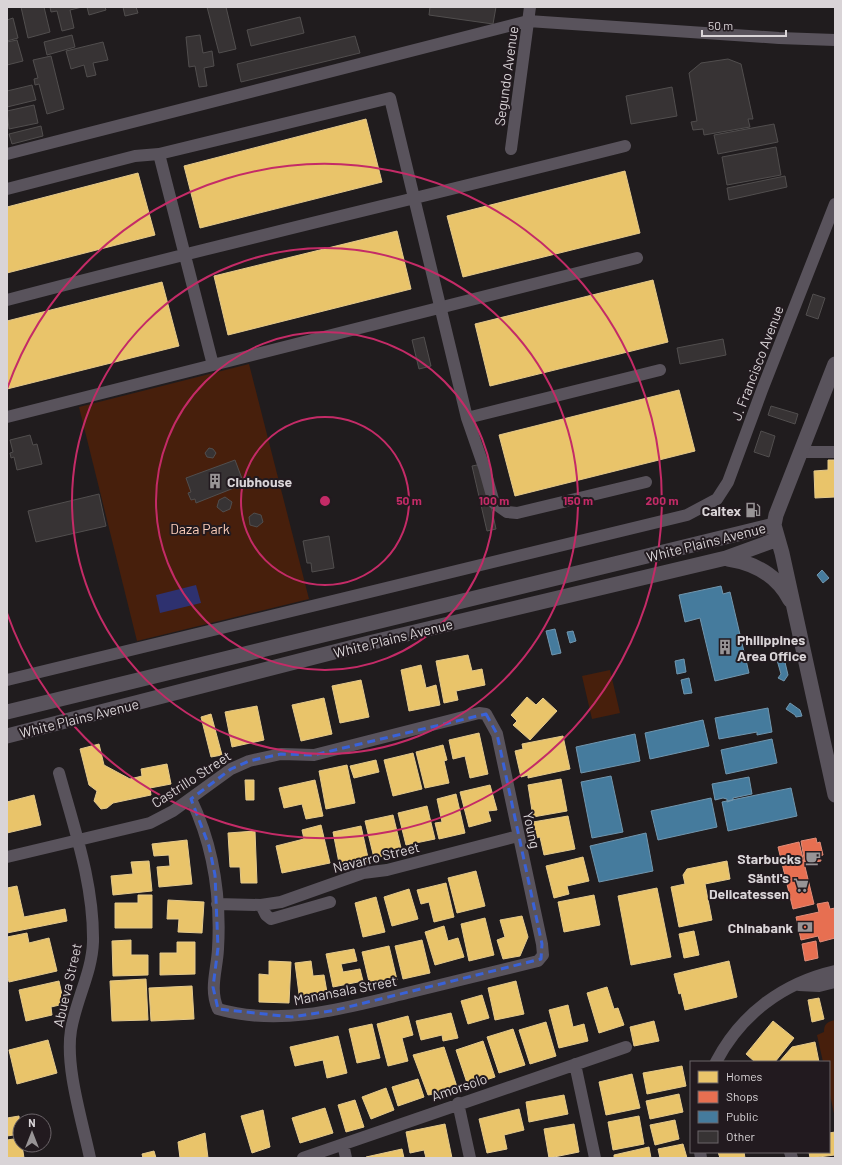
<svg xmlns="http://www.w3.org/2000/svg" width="842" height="1165" font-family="Barlow,sans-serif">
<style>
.green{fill:#471f0c}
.water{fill:#2e316f}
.homes{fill:#e9c46a;stroke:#e4c98b}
.shops{fill:#e76f51;stroke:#e38d79}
.public{fill:#457b9d;stroke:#7196ae}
.building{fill:#373334;stroke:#514e4e}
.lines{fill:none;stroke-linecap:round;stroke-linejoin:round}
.minor{stroke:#59535c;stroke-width:12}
.tertiary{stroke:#59535c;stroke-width:15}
.marked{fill:none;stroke:#3962d8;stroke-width:3;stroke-dasharray:8 5;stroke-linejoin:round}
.ring{fill:none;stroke:#c42b67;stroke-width:2}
.labels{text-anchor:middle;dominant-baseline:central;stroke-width:4;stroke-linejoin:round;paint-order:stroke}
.street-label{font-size:14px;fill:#d9d4d7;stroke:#221a1f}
.poi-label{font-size:14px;font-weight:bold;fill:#d9d4d7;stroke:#221a1f;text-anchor:end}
.park-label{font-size:14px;fill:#fcceba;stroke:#221a1f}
.centre{fill:#c42b67;stroke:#221a1f;stroke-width:2}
.ring-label{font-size:12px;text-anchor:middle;font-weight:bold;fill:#c42b67;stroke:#221a1f;stroke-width:4;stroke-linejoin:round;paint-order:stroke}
</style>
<rect width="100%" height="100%" fill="#201c1e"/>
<path class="green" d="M249,364L309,599L137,641L79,407Z
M610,670L620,713L592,719L582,676Z
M835,1020V1118L829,1090V1062H823L817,1035L824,1032C824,1024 827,1022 835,1020Z"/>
<path class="water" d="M196,585L201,603L160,613L156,595Z"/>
<path class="homes" d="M366,119L382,182L200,228L184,166Z
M625,171L640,233L463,277L447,216Z
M138,173L155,235L7,273V207Z
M397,231L411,289L228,335L214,276Z
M653,280L668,342L490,386L475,324Z
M162,282L179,346L7,389V321Z
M679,390L695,451L515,496L499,435Z
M828,460H835V497L815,498L814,471L828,470Z
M468,655L472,671L482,669L485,685L456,691L458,700L444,703L436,661Z
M421,665L426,688L436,685L440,705L409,711L401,670Z
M361,680L369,717L340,723L332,686Z
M527,697L536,705L543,698L557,711L530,740L513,725L517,721L511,715Z
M324,698L332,734L301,741L292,705Z
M257,706L264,740L232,747L225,712Z
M211,714L222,755L211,757L201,717Z
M479,733L488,774L470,778L465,756L453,759L449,740Z
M563,736L570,769L528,778V775L521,777L515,751L523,749L522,744Z
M99,744L104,765L130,779L142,776L141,769L167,764L171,784L150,788L151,795L113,803L107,808L101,809L94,801L97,791L89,785L80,749Z
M443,745L447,760L444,761L449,783L425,788L416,752Z
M413,753L422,789L393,796L384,760Z
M376,760L379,772L354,778L350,766Z
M347,765L355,803L326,809L319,771Z
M561,779L567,811L533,817L528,785Z
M245,780H254V800H246Z
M315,780L323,816L306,819L302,804L284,808L279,788Z
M490,785L497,810L488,811L491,821L469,827L460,792Z
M456,794L465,833L439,839L435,823L442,822L437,799Z
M34,795L41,825L7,833V802Z
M427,806L435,839L406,845L398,813Z
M393,815L402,852L374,858L365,821Z
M568,816L575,849L544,855L540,837L536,838L533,822Z
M321,825L330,863L282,873L276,846L304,839L302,830Z
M361,826L369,862L340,868L333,832Z
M255,831L257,883H241L240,867H230L228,833Z
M187,840L192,884L159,887L157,867L170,866L169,855L154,856L152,844Z
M583,857L589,881L567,886L569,894L554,898L546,866Z
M149,861L152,891L113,895L111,876L133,874L131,862Z
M727,861L730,879L705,884L712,920L679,927L671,887L685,884L683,875L687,869Z
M476,871L485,906L457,913L448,878Z
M446,883L454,917L434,922L429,902L421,904L417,890Z
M17,886L24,917L65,909L67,921L7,933V888Z
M657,888L671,957L631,965L618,896Z
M409,889L418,919L392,926L384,897Z
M138,895H152V928H115V903H138Z
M594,895L600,925L564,932L558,902Z
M376,897L385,932L363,937L355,903Z
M168,900L204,902L202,933L178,932L179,919H167Z
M522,916L528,937L520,956L503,959L497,940L505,937L500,920Z
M485,918L494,955L469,961L461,924Z
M444,926L448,941L458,938L464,957L435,965L425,932Z
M694,931L699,955L684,958L679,934Z
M27,933L29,943L49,938L57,971L9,982L7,973V937Z
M131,940V955H148V975L113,976L112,941Z
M422,940L430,973L403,979L395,946Z
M177,942H195V974L160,975V953H177Z
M389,946L397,980L370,986L362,952Z
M354,949L357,961L341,964L343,972L360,969L363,981L333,987L326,954Z
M269,961L291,962L289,1003L259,1002V974L269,975Z
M311,961L313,976L324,975L328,998L300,1002L295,963Z
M729,961L737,997L685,1010L681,993L679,994L674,974Z
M146,979L148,1020L112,1021L110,981Z
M59,981L64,1004L51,1007L52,1015L26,1021L19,990Z
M516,981L524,1014L495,1020L488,988Z
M192,986L194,1019L151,1021L149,988Z
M607,987L614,1009L618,1008L624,1025L599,1033L587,993Z
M482,995L489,1018L468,1024L461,1001Z
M819,998L824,1019L812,1022L808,1000Z
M568,1005L573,1027L584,1024L588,1041L559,1048L549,1010Z
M451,1013L458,1038L443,1041L442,1035L421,1040L416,1021Z
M408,1016L413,1035L402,1038L408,1061L388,1066L377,1024Z
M654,1021L659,1041L634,1046L630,1027Z
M773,1021L794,1038L775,1062H755L746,1054Z
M546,1022L556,1056L530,1064L519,1030Z
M372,1024L380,1058L357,1063L349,1029Z
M513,1029L525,1065L499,1073L487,1037Z
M338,1036L347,1073L327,1078L323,1060L295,1066L290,1047Z
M48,1040L57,1073L17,1084L9,1050Z
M483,1041L495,1077L468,1086L456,1050Z
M815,1042L819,1062H779L792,1047Z
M444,1047L458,1090L428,1095L413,1055Z
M682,1066L686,1086L647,1094L643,1073Z
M632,1074L640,1108L606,1115L599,1082Z
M418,1079L424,1097L398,1106L392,1087Z
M386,1088L394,1110L371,1119L362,1097Z
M679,1094L683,1112L650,1119L646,1101Z
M564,1095L568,1114L529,1122L526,1102Z
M355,1100L364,1127L346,1132L338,1105Z
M325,1108L333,1133L300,1143L292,1118Z
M519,1109L524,1130L504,1135L507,1149L487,1153L479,1119Z
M263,1110L270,1147L252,1153L241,1116Z
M19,1116L20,1134L7,1136V1118Z
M639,1116L644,1144L613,1150L608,1122Z
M675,1120L679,1139L655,1145L650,1125Z
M445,1124L452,1158H426L424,1150L410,1153L406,1132Z
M574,1124L579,1152L549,1158L544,1129Z
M835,1132V1155L810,1158L809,1152H829V1133Z
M205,1133L208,1158H180L178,1142Z
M20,1138V1145H22L24,1158H7V1140Z
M683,1144L687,1158H660L658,1149Z
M649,1147L651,1158H614V1155Z
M402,1149L404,1158H366V1157Z
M154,1151L156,1158H143L142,1154Z
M718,1152H744L745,1158H720Z"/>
<path class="shops" d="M816,838L817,843L820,842L823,855L820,856L821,861L805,864L801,841Z
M799,842L814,904L793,909L778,847Z
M828,902L830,909L835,908V938L820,942L818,936L801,940L796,917L819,912L817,904Z
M816,941L818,958L805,961L802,944Z"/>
<path class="public" d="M822,570L829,578L823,583L817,575Z
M721,586L723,594L730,592L749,673L715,681L700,618L685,622L679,595Z
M555,629L561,653L552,655L546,631Z
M573,631L576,641L570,643L567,632Z
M784,658L788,675L784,681L778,678L781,674L777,660Z
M684,659L686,672L677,674L675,661Z
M689,678L692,693L684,694L681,680Z
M790,703L800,710L802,716L796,717L795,715L786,709Z
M768,708L772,732L757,735V732L719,739L715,718Z
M703,720L709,746L650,759L645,733Z
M635,734L640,761L581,773L576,747Z
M772,739L777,763L726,774L721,750Z
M611,776L623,832L592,838L581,782Z
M749,777L752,794L733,798V800L727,802V799L723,798L715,800L712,784Z
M791,788L797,816L728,831L722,802Z
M711,798L717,827L658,840L651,811Z
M646,833L653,871L599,882L590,846Z"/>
<path class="building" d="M21,7H44L50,32L28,38Z
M50,7H82L70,10L74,28L62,31L57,11L51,12Z
M87,7H105L106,10L89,15Z
M123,7H136L138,13L125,16Z
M207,7H226L236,49L219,53Z
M430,7H496L493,24L429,15Z
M300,17L304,33L251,46L247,30Z
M13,18L18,38L7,41V20Z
M72,35L75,47L47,55L44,42Z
M200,35L203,53L212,51L214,66L204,68L207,86L199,87L195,66L189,67L186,37Z
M355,36L360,53L241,82L237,64Z
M17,40L23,61L7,65V42Z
M103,42L108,60L93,63L96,75L87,77L84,65L71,69L66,51Z
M51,56L64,109L47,114L39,84L35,85L34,79L38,78L33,60Z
M728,59L741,64L753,119H748L750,127L704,135L703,129L693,130L691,122L697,121L689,73L701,63Z
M32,85L36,100L7,107V91Z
M672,87L677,116L631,124L626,96Z
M34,105L38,123L9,129L7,111Z
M774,124L778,142L718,154L714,135Z
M41,126L43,136L12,144L9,134Z
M776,147L781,175L727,185L722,157Z
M785,176L787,187L729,200L727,188Z
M813,294L825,298L818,319L806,315Z
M424,337L431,366L419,369L412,340Z
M723,339L726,355L680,364L677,348Z
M771,406L798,414L795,424L768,415Z
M761,431L775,436L769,457L754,452Z
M30,435L33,445L37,444L42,464L17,470L14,457L11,458L10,453L13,452L10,440Z
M209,448L213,449L216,453L213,458L207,457L205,453Z
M235,460L244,484L196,503L195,499L191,500L188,493L191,492L186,478Z
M482,464L496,529L487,531L472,466Z
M99,494L106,526L36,542L28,511Z
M225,497L232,502L230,509L223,512L217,507L219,500Z
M254,513L261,515L263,522L257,527L250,525L249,517Z
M329,536L334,568L312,572L311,563H307L303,541Z"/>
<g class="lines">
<path class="minor" d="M511,149L530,7
M7,154L528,21L779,38L835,40
M159,154L213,365
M7,189L135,156L159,154L390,98L467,418
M7,300C212,246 419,198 625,146
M7,417L637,258
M802,452H835
M646,482L517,513L507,512L494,503L484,467L467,418L660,370
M7,680L687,515L717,499L728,482L762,390L835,204
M59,773C74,828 94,884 93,942C92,972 76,1000 71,1030C65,1067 82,1120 90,1158
M7,857L150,823L173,811L231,769L249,761L281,754L314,755L479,713L486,714L497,734L542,944L543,955L538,961C494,972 451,982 407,993C346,1008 281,1027 218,1009C209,989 217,970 218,949C221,898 213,845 191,799
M217,904L261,905L281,902L363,873L387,870L518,836
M261,905L266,915L271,919L330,902
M799,985L819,986L835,982
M716,1062C741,1014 783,983 835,971
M575,1064L595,1158
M458,1103L470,1158
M343,1144L346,1158
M700,1152L701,1158
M790,1152L792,1158
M303,1158L626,1047"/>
<path class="tertiary" d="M835,364L776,515L774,525L782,553L835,795
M728,559C754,563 777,575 790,600
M7,712L774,525
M7,736L373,642L726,558L778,539"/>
</g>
<path class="marked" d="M486,714L497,734L542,944L541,959L336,1010L292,1017L218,1009L213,987L218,948L215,875L209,846L191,799L231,769L249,761L281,754L314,755Z"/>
<g class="ring">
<circle cx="325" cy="501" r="84"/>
<circle cx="325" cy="501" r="169"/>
<circle cx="325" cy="501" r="253"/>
<path d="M7 389A337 337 0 1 1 7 613"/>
</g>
<defs>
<g id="building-bare" transform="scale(1.2)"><path d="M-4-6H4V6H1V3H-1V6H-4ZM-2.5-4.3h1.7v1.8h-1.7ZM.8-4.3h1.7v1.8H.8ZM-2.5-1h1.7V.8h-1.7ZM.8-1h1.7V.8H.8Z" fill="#989496" stroke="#221a1f" stroke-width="2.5" paint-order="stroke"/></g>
<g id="fuel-bare" transform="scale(1.2)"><path d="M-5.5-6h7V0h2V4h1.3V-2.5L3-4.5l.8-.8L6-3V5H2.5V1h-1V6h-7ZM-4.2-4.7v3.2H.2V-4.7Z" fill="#989496" stroke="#221a1f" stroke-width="2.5" paint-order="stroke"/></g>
<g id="cafe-bare" transform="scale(1.2)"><path d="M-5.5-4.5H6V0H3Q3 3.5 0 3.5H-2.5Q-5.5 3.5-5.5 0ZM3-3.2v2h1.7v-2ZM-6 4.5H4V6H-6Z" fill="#989496" stroke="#221a1f" stroke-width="2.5" paint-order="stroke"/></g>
<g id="supermarket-bare" transform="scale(1.2)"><path d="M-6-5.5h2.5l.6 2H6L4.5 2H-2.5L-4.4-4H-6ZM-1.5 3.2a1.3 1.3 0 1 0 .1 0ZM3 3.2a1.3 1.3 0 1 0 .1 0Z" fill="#989496" stroke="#221a1f" stroke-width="2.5" paint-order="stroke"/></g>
<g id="bank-bare" transform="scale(1.2)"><path d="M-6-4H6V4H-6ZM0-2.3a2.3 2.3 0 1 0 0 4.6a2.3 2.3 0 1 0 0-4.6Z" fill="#989496" stroke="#221a1f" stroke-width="2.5" paint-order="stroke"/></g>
</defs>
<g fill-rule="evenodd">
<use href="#building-bare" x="215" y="481"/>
<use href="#fuel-bare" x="753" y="510"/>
<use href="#building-bare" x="725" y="647"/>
<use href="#cafe-bare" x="813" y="858"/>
<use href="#supermarket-bare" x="801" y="885"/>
<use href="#bank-bare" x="805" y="927"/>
</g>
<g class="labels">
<g class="street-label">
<text transform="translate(506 76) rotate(-82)">Segundo Avenue</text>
<text transform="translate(757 363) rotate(-69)">J. Francisco Avenue</text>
<text transform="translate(706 542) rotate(-14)">White Plains Avenue</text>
<text transform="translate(393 638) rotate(-14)">White Plains Avenue</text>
<text transform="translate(79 718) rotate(-14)">White Plains Avenue</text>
<text transform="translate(191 779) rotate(-33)">Castrillo Street</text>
<text transform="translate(532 830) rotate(78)">Young</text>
<text transform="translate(376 857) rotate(-14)">Navarro Street</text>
<text transform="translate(67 985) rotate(-77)">Abueva Street</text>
<text transform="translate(345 990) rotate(-11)">Manansala Street</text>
<text transform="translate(459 1087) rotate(-19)">Amorsolo</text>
</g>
<g class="poi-label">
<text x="227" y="481" text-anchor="start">Clubhouse</text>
<text x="741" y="510">Caltex</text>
<text x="737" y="639" text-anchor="start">Philippines<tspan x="737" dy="16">Area Office</tspan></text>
<text x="801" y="858">Starbucks</text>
<text x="789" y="877">Sänti's<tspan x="789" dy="16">Delicatessen</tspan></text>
<text x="793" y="927">Chinabank</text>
</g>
<g class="park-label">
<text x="200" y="528">Daza Park</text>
</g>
</g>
<circle cx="325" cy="501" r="6" class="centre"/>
<g class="ring-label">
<text x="409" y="505">50 m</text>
<text x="494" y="505">100 m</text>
<text x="578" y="505">150 m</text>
<text x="662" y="505">200 m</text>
</g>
<rect width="842" height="1165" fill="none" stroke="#d9d4d7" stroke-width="16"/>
<rect x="690" y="1061" width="140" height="92" fill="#221a1f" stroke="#6b6469"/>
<rect x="698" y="1071" width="20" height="12" fill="#e9c46a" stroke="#6b6469"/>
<text x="726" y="1081" font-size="12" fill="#d9d4d7">Homes</text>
<rect x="698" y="1091" width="20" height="12" fill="#e76f51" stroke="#6b6469"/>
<text x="726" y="1101" font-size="12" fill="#d9d4d7">Shops</text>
<rect x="698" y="1111" width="20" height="12" fill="#457b9d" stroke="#6b6469"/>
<text x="726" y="1121" font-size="12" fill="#d9d4d7">Public</text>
<rect x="698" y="1131" width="20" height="12" fill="#373334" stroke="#6b6469"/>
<text x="726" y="1141" font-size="12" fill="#d9d4d7">Other</text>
<g transform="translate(32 1133)"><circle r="19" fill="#221a1f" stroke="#6b6469"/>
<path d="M0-3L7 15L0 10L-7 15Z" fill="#989496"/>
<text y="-6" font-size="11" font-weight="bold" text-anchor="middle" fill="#d9d4d7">N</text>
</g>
<path d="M702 30v6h84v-6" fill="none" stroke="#d9d4d7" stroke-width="2"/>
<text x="708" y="30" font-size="12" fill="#d9d4d7" stroke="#221a1f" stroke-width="3" paint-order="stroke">50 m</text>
</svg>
